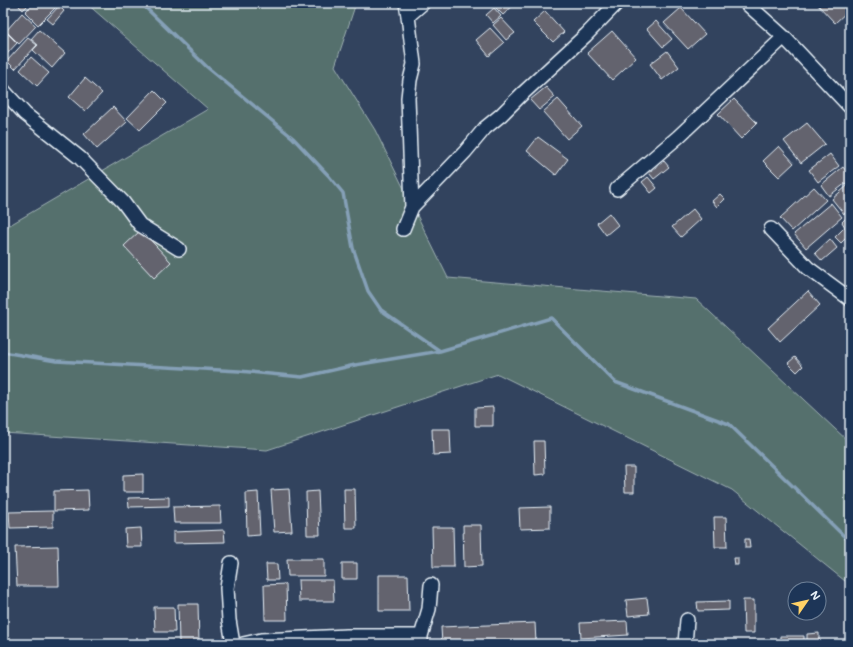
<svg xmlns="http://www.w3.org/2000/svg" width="853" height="647" font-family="Mali,sans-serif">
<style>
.green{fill:#55706d;stroke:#9eb0b2}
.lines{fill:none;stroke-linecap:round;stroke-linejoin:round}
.stream{stroke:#85a0b7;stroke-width:3.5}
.building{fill:#64636e;stroke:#e8f1f8}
.minor-casing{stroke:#e8f1f8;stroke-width:16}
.minor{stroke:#1d3557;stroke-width:13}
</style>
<rect width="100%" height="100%" fill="#32435e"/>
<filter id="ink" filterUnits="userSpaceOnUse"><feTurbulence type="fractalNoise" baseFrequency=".025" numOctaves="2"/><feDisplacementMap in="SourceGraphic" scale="8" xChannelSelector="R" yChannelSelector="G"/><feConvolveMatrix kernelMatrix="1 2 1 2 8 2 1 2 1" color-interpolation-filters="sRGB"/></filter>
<g filter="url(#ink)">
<path class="green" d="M86,3H356L335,66L375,130L448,278L696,299L850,443V585L732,490L498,374L267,450L3,433V229L208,109Z"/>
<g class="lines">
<path class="stream" d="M141,3L207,67L293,138L328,175L343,193L353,248L368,291L381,310L440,351
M3,352L56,361L239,371L302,377L355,365L440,351L551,318L615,382L729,424L850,542"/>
</g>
<path class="building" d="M16,3H30L23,10Z
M34,3H57L59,4L38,25L25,12Z
M487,3H496L491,7Z
M500,3H516L503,15L495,7Z
M816,3H850V9L835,23Z
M59,6L64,11L53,24L47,19Z
M494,8L501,16L493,23L486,15Z
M681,8L705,34L688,49L664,23Z
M545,11L564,32L553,42L533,22Z
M22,13L36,26L19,44L6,31Z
M501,18L515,33L506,40L493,25Z
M656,21L672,39L663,47L647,29Z
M490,28L504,43L489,56L476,40Z
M39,30L65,53L52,68L33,50L38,45L31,39Z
M612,31L636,58L612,80L587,53Z
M6,32L17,43L5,56L3,55V35Z
M28,38L37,45L15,69L7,61Z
M667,51L679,67L662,80L650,64Z
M31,57L49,73L37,86L20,70Z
M85,78L102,93L85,111L69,97Z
M546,87L555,97L539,110L530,100Z
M154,90L167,103L140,130L127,118Z
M558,99L582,126L567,139L543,112Z
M734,99L757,123L741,139L718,114Z
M113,107L127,122L97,149L84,134Z
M807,123L825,144L801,163L784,141Z
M538,137L568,159L556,175L527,151Z
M779,146L794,163L779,177L763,161Z
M830,154L839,166L818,182L809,170Z
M664,161L669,167L654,179L649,173Z
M843,167L850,176V180L829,196L821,185Z
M648,177L657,188L651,193L642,182Z
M847,186L850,190V209L844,214L832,199Z
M814,187L826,200L792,231L780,218Z
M720,194L725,199L717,207L712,201Z
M831,203L842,217L806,248L794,234Z
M693,209L701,219L681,237L672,227Z
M609,213L618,225L606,235L597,223Z
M847,217L850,220V234L841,243L835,237L845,227L842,222Z
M141,230L171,262L154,278L124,246Z
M830,239L837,248L822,261L815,253Z
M808,291L820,305L780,342L768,328Z
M795,357L803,366L797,372L788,363Z
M493,407V426H475V408Z
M432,429H450L451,454L433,455Z
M534,441H544L545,474L535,475Z
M624,467H634V492H625Z
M143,474V492H123V475Z
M289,489L292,531L274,532L271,490Z
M344,489H355L356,528H345Z
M88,490L89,510L54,511V491Z
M318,491L320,535H307L306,492Z
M258,492L260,535L247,536L246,493Z
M169,497V506L129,507L128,498Z
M220,506L221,523H174L173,507Z
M550,507V528L520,529L519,508Z
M53,511V527L10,528L9,512Z
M714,517H726L727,547H715Z
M463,525H481L482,566L464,567Z
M432,527H453L454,567H433Z
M141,528L142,547H126L125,529Z
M224,530L225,542L173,543V532Z
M745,539H749L750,548H745Z
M58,546L59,586H17L15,547Z
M734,558H738V565H735Z
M287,559H324V576H288Z
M342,563H357V579H342Z
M266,564H277L278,580H267Z
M379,575H408L409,611H379Z
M298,580H333L334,601H299Z
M286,584L287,620H265L264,585Z
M647,598L649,614L628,616L626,600Z
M743,600H754V633H744Z
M729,601V610L698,611L697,602Z
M178,604H198L199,643H179Z
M154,607H174L175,632H155Z
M627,621L628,635L581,638L580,623Z
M535,623L536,643L442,644L441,627Z
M819,633V644H807V634Z
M780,636H804V644H780Z
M321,642H342V644H321Z"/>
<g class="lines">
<g class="minor-casing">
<path id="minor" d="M746,3L784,37L850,107
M408,16L423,3
M3,90L25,114L80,158L123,202L140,225L179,249
M617,189L678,137L784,37
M412,207L465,152L485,128L501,115L521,95L586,35L617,3
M403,229L412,207L408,98L410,80L414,64L408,16L406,3
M771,229L808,268L850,299
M231,563L227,588L229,620L233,644
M243,644L261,640L347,636H421
M421,644V636L429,609L431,585
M685,644L687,620"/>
</g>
<use href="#minor" class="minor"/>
</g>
</g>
<rect width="853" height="647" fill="none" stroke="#1d3557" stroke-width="16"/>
<rect x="8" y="8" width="837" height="631" fill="none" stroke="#e8f1f8" stroke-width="1.5" filter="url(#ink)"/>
<g transform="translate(807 601) rotate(56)"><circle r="19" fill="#1d3557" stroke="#6e8097"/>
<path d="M0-3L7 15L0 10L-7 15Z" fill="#ffd166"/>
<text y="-6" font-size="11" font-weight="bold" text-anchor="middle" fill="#e8f1f8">N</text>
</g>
</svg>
